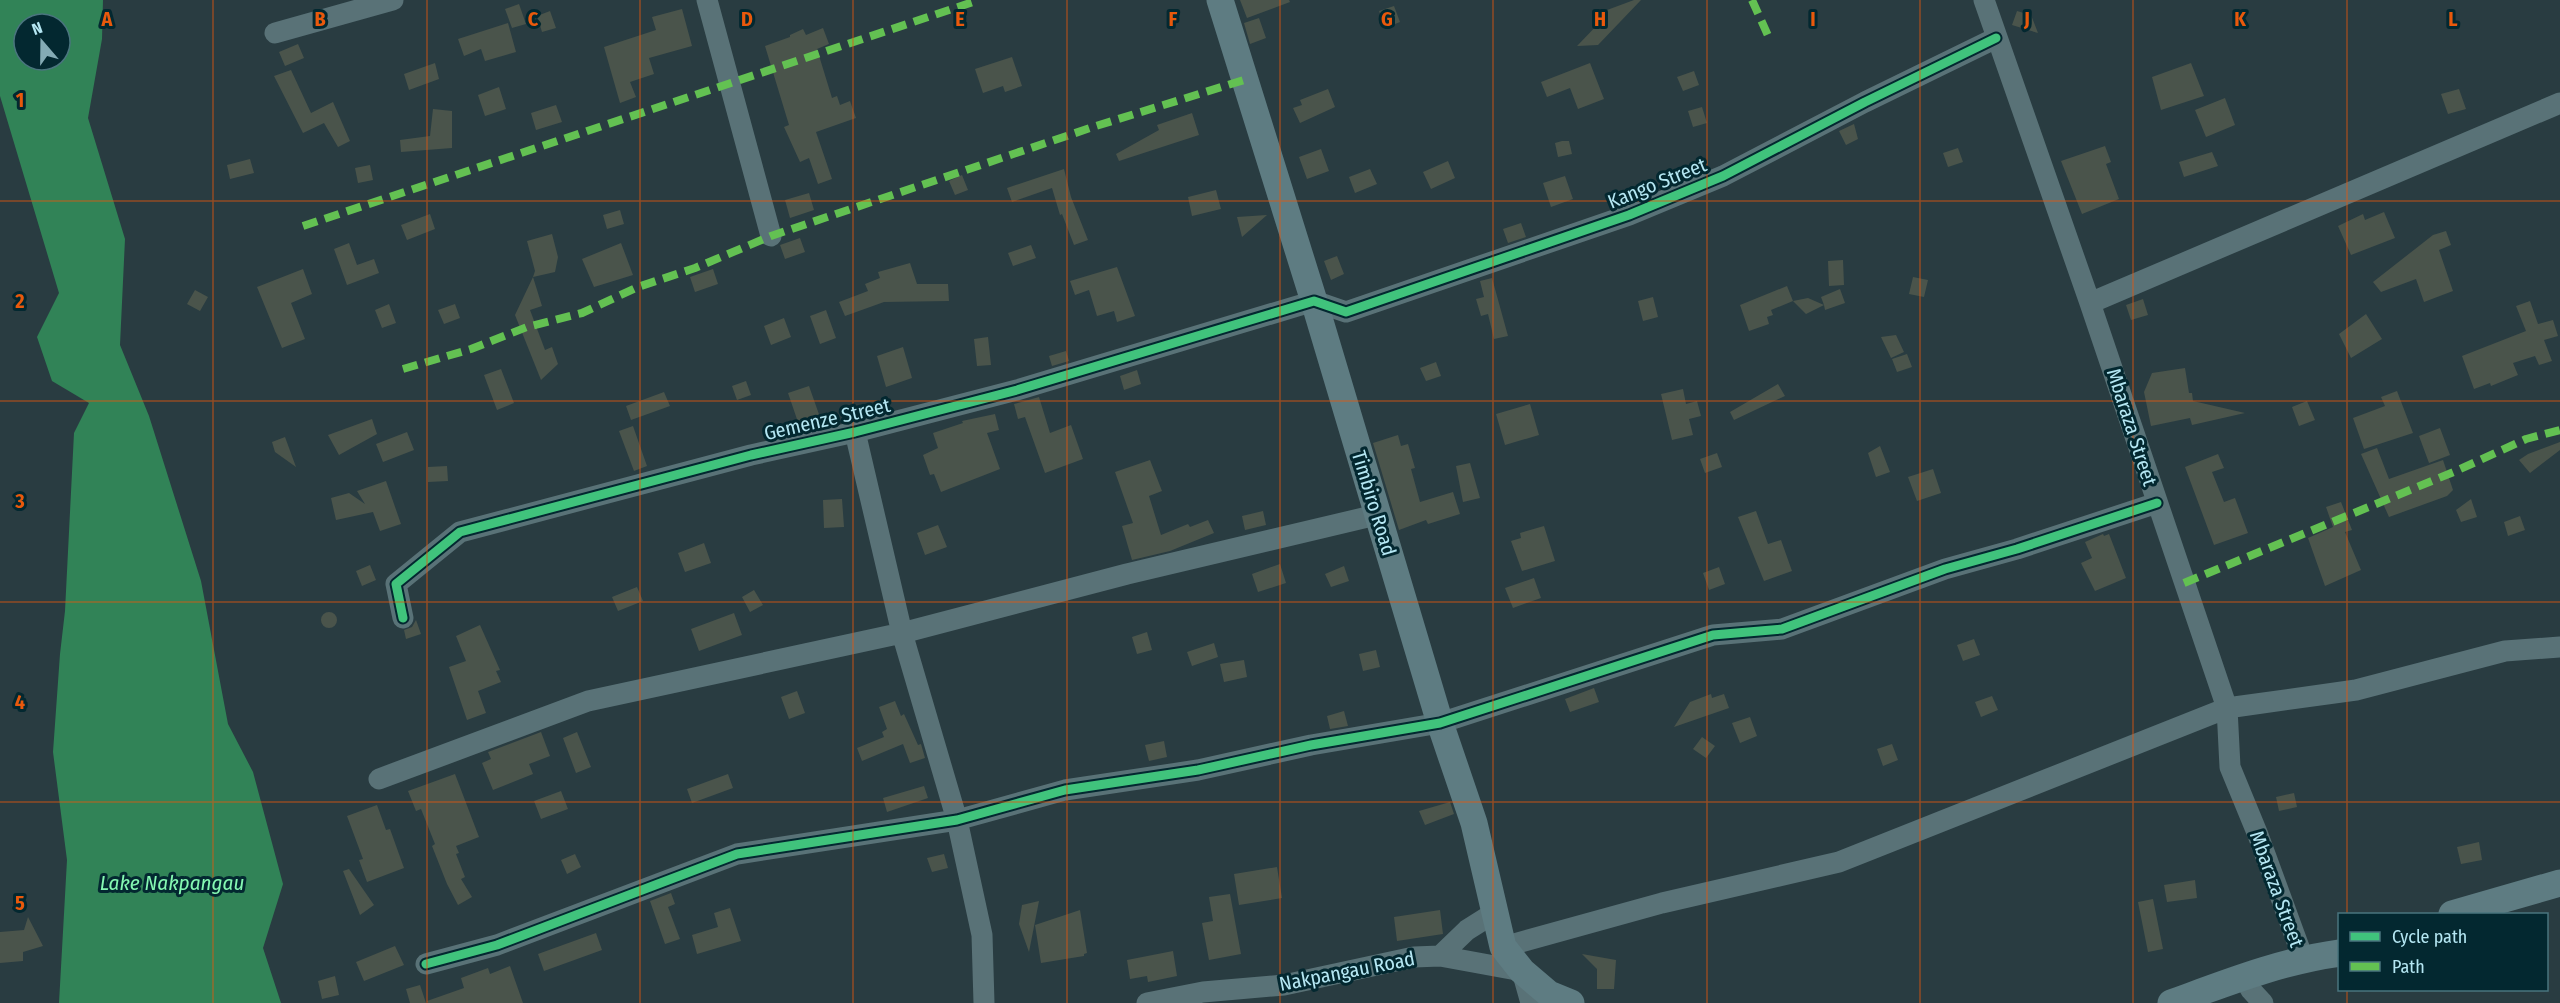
<svg xmlns="http://www.w3.org/2000/svg" width="2560" height="1003" font-family="'Fira Sans Condensed',sans-serif">
<style>
.water{fill:#318357;fill-rule:evenodd}
.building{fill:#4a544b}
.lines{fill:none;stroke-linecap:round;stroke-linejoin:round}
.minor{stroke:#597277;stroke-width:21}
.major{stroke:#5e7c82;stroke-width:27}
.quiet{stroke:#63c152;stroke-width:8;stroke-dasharray:15 8;stroke-linecap:butt}
.cycleway-casing{stroke:#032830;stroke-width:13}
.cycleway{stroke:#40c37c;stroke-width:9}
.grid{fill:none;stroke:#e8590c;stroke-width:1.5;stroke-opacity:0.55}
.labels{text-anchor:middle;dominant-baseline:central;stroke-width:6;stroke-linejoin:round;paint-order:stroke}
.street-label{font-size:20px;fill:#b5e7f3;stroke:#032830}
.water-label{font-size:21px;font-style:italic;fill:#85f8b2;stroke:#032830}
.grid-label{font-size:20px;text-anchor:middle;font-weight:bold;fill:#e8590c;stroke:#032830;stroke-width:6;stroke-linejoin:round;paint-order:stroke}
</style>
<rect width="100%" height="100%" fill="#293c41"/>
<path class="water" d="M0,0H103L102,39L88,118L125,239L120,345L149,416L201,581L228,724L253,772L283,884L263,948L281,1003H59L67,860L53,752L60,654L65,611L74,433L89,403L52,381L37,337L59,293L0,96ZM24,24H60V60H24Z"/>
<path class="building" d="M1240,0H1289L1290,2L1247,18Z
M1634,0H1641L1598,45L1577,46L1602,20L1599,13Z
M519,4L526,24L512,28L505,9Z
M1394,6L1400,22L1385,28L1379,11Z
M682,9L692,46L649,58L654,74L630,82L636,97L620,103L604,47L656,30L652,17Z
M550,11L556,28L542,32L537,16Z
M2017,11L2031,15L2038,33L2012,25Z
M1259,18L1266,38L1250,44L1244,23Z
M508,23L516,52L485,61L481,49L464,56L458,39Z
M823,28L829,44L817,49L832,98L837,96L840,105L850,101L856,118L816,132L832,179L818,184L809,158L800,162L784,127L789,125L765,46L790,37V35L803,29L806,35Z
M298,44L304,58L285,66L279,52Z
M1012,57L1022,86L1005,92L1003,86L983,93L975,69Z
M435,63L439,79L409,90L404,74Z
M1590,63L1604,99L1578,109L1570,88L1547,97L1541,82Z
M2191,63L2204,96L2161,110L2152,77Z
M291,70L311,113L333,102L350,141L338,147L324,123L303,133L274,76Z
M1694,71L1699,85L1683,91L1677,77Z
M499,87L506,109L485,116L478,95Z
M1328,89L1335,107L1300,123L1293,108L1302,105L1300,100Z
M2459,89L2466,109L2448,114L2441,94Z
M2225,98L2235,125L2206,137L2195,110Z
M556,105L562,122L536,130L531,113Z
M1702,107L1707,123L1693,127L1688,111Z
M433,109L452,111V148L401,152L400,140L430,136Z
M1192,113L1199,135L1119,161L1116,154L1159,130L1157,125Z
M1854,124L1858,139L1846,145L1839,131Z
M1562,141H1569L1572,154L1558,157L1555,143Z
M2105,146L2111,162L2106,164L2119,199L2082,214L2061,161Z
M1958,148L1963,162L1948,167L1943,153Z
M1321,149L1329,171L1307,179L1299,157Z
M2212,152L2218,166L2184,177L2179,162Z
M250,159L254,173L230,179L227,165Z
M1448,161L1455,178L1431,189L1423,172Z
M370,165L373,180L358,183L355,168Z
M1064,169L1071,197L1088,240L1074,245L1062,214L1060,215L1052,188L1012,202L1007,188Z
M1370,169L1377,184L1355,193L1349,177Z
M962,175L968,190L955,195L949,181Z
M1565,176L1573,199L1551,207L1543,183Z
M1216,190L1221,209L1192,216L1188,197Z
M809,193L814,210L790,218L785,200Z
M620,210L624,224L607,229L603,215Z
M2384,212L2395,238L2351,255L2338,226L2363,214L2365,220Z
M430,214L435,229L407,240L401,225Z
M1267,215L1242,237L1237,217Z
M1521,223L1526,237L1508,243L1503,229Z
M2446,231L2451,245L2439,250L2453,291L2424,302L2416,279L2381,292L2373,282L2433,235Z
M552,234L558,257L555,272L533,277L535,271L527,241Z
M800,238L805,252L785,259L780,245Z
M349,243L357,265L374,259L379,273L347,285L334,249Z
M621,243L633,275L594,287L582,259Z
M1031,245L1036,258L1013,266L1008,253Z
M1337,256L1344,274L1331,280L1324,261Z
M1843,260L1844,285L1829,286L1828,261Z
M910,263L917,284H948L949,301L884,302L845,316L839,302L868,291L865,284L880,278L878,272Z
M1117,267L1135,316L1117,322L1114,311L1097,316L1089,290L1075,295L1070,281Z
M303,269L312,294L291,303L305,339L282,348L257,287Z
M713,269L718,284L695,292L690,277Z
M533,277L542,306L530,310L545,350L552,347L558,364L541,380L515,315Z
M1913,277L1928,280L1924,297L1909,294Z
M1492,278L1508,336L1494,339L1488,314L1481,316L1476,299L1484,297L1480,281Z
M1787,286L1793,301L1808,298L1824,305L1821,297L1840,289L1845,303L1825,310L1824,305L1806,314L1793,301L1771,310L1773,315L1767,317L1769,324L1749,331L1740,305Z
M195,290L208,297L200,311L187,304Z
M1653,297L1658,317L1643,321L1638,301Z
M2143,299L2148,315L2131,320L2126,305Z
M2530,301L2538,324L2553,320L2558,336L2544,340L2552,361L2539,365L2535,356L2513,363L2518,375L2491,386L2490,383L2474,389L2462,356L2526,331L2516,306Z
M389,304L396,323L382,328L375,310Z
M455,304L460,318L444,324L438,310Z
M826,310L836,338L820,344L810,316Z
M2366,314L2382,339L2351,358L2339,334Z
M784,318L791,337L771,345L764,326Z
M1896,335L1904,352L1891,358L1881,337Z
M988,337L991,365L977,366L974,339Z
M903,347L912,378L886,387L877,356Z
M1066,351L1069,361L1052,366L1049,356Z
M1907,354L1912,367L1897,372L1892,359Z
M1436,362L1441,376L1426,381L1420,368Z
M2185,368L2189,393H2192L2193,401L2245,413L2192,425L2190,418L2151,426L2144,392L2152,373Z
M501,369L514,403L497,410L484,375Z
M1137,370L1141,384L1124,390L1120,376Z
M746,381L751,395L737,400L732,386Z
M1778,384L1785,396L1734,420L1730,412Z
M809,386L821,420L800,428L788,393Z
M1683,389L1686,404L1697,401L1701,416L1689,419L1693,435L1672,440L1661,394Z
M2397,391L2413,433L2364,449L2353,418L2385,406L2381,397Z
M664,392L670,406L631,420L626,406Z
M1039,397L1050,433L1071,425L1083,459L1045,473L1025,417L1018,419L1014,404Z
M2307,401L2315,420L2299,426L2292,407Z
M1530,404L1539,435L1505,445L1496,414Z
M995,414L999,430L987,433L1000,469L941,492L934,474L930,475L923,455L938,448L933,433L963,423L962,421Z
M372,419L377,434L339,455L328,435Z
M633,426L647,466L634,471L619,431Z
M2440,428L2450,455L2429,463L2419,436Z
M407,432L414,450L383,462L376,444Z
M1398,435L1401,446L1408,444L1415,468L1411,469L1420,502L1453,492L1460,514L1428,524L1426,520L1399,530L1373,443Z
M285,437L296,467L275,452L272,442Z
M2560,442V450L2530,473L2519,460L2528,454Z
M1880,446L1890,472L1876,477L1868,453Z
M2377,448L2389,479L2443,460L2453,490L2447,496L2389,517L2361,454Z
M1717,453L1722,467L1705,473L1700,459Z
M2218,454L2224,468L2212,472L2224,502L2235,498L2248,533L2214,545L2185,467Z
M1150,460L1162,491L1149,496L1161,535L1188,524L1190,527L1208,520L1214,533L1170,551L1132,560L1122,526L1133,523L1115,472Z
M1470,463L1480,498L1463,502L1456,466Z
M447,466L448,481L428,482V467Z
M1933,469L1941,493L1917,501L1908,477Z
M386,481L401,524L380,531L373,512L336,520L331,498L349,493L365,504L357,491Z
M842,499L844,527L824,528L823,500Z
M2471,499L2477,517L2461,522L2456,510Z
M2341,502L2352,530L2345,532L2361,570L2325,586L2308,538L2333,527L2326,507Z
M1263,511L1266,525L1245,530L1242,516Z
M1756,511L1768,544L1781,540L1792,571L1764,581L1738,517Z
M2520,516L2525,530L2508,536L2504,522Z
M938,525L947,547L925,555L917,533Z
M1544,526L1555,561L1522,571L1511,541L1521,538L1520,533Z
M2103,534L2104,536L2109,534L2126,578L2095,591L2081,563L2092,558L2085,542Z
M704,543L711,563L685,572L678,553Z
M1280,564L1286,583L1258,592L1252,574Z
M370,565L376,580L362,586L356,571Z
M1344,566L1349,581L1331,587L1325,574Z
M1719,567L1725,584L1709,590L1703,573Z
M1534,578L1541,598L1513,608L1505,588Z
M637,587L643,601L618,611L612,597Z
M754,590L763,605L750,612L742,597Z
M321 620a8 8 0 1 1 16 0a8 8 0 1 1-16 0Z
M734,613L742,635L699,651L691,629Z
M416,620L421,634L406,639L404,630L412,627Z
M480,625L500,670L496,671L501,682L478,691L486,713L467,720L449,667L466,661L456,636Z
M1147,632L1152,650L1137,654L1132,637Z
M1974,639L1980,655L1963,661L1957,645Z
M1214,643L1218,657L1192,666L1187,652Z
M1376,650L1380,667L1363,671L1359,654Z
M1244,660L1247,677L1224,682L1220,664Z
M1594,688L1599,702L1570,712L1565,699Z
M797,691L805,713L789,719L781,697Z
M1711,694L1712,698L1724,694L1729,708L1674,727L1690,702Z
M1992,696L1998,710L1981,717L1975,702Z
M895,701L901,716L904,714L918,745L921,744L925,758L910,763L903,744L862,761L857,748L884,737L882,732L887,729L879,707Z
M1344,711L1348,726L1330,729L1327,716Z
M1750,717L1757,736L1740,743L1732,723Z
M541,732L550,756L529,764L533,774L493,790L482,763L491,759L488,752Z
M577,732L591,767L576,773L563,738Z
M1702,737L1715,746L1706,758L1693,749Z
M1164,741L1167,757L1149,761L1145,745Z
M1892,744L1898,760L1883,766L1877,749Z
M455,774L479,837L456,846L459,853L456,854L465,877L461,879L472,897L458,905L447,884L432,846L435,844L421,809L416,811L408,791Z
M728,774L733,788L692,803L687,789Z
M924,786L928,798L887,812L883,798Z
M561,791L568,809L541,819L534,801Z
M2294,793L2297,807L2279,811L2276,797Z
M1450,802L1454,814L1425,825L1419,811Z
M377,805L386,830L390,829L404,868L367,882L359,860L363,859L347,816Z
M2479,842L2482,860L2461,864L2457,847Z
M575,854L581,867L567,874L561,860Z
M944,854L948,868L932,872L927,858Z
M1277,867L1282,898L1239,905L1234,874Z
M349,869L374,905L360,915L343,871Z
M2195,880L2197,898L2167,902L2164,885Z
M671,893L675,904L668,907L680,939L665,944L650,901Z
M1230,894L1241,954L1209,960L1202,923L1213,921L1209,897Z
M2153,899L2163,949L2148,952L2138,902Z
M1039,901L1029,952L1019,924L1022,905Z
M730,908L741,941L697,954L692,935L718,927L714,913Z
M1080,910L1087,953L1084,954V956L1041,963L1035,925Z
M1440,910L1443,934L1397,941L1394,917Z
M28,917L43,946L23,952V961L0,963V932L24,930Z
M596,933L602,950L544,971L538,954Z
M395,946L404,965L364,981L356,962Z
M1173,951L1177,976L1148,982L1147,976L1130,979L1127,960Z
M1582,954L1616,960L1614,989H1597V969Z
M510,966L523,1003H428L427,1001L464,988L461,978L488,968L490,974Z
M335,976L339,995L322,999L318,981Z
M420,985L426,1003H410L406,989Z"/>
<g class="lines">
<path class="minor" d="M707,0L771,236
M1984,0L2090,303L2227,708L2230,767L2258,835L2303,958
M275,33L393,0
M2090,303L2560,103
M855,432L902,633L957,820L982,935L984,1003
M403,618L396,584L460,532L751,455L855,432L1017,390L1314,301L1346,312L1629,215L1723,176L1865,102L1996,38
M379,779L588,701L902,633L1127,574L1376,515
M1503,947L1662,903L1839,862L2227,708L2356,690L2505,651L2560,647
M1440,956L1467,930L1494,913
M426,964L497,945L737,854L957,820L1065,790L1198,770L1311,745L1440,723L1713,635L1782,629L1945,569L2017,549L2157,503
M2243,976L2251,990L2263,1003
M1147,1003L1203,992L1284,985L1414,957L1440,956L1522,971L1531,1003"/>
<path class="major" d="M1220,0L1314,301L1440,723L1474,823L1503,947L1522,971L1549,994L1571,1003
M2452,914L2560,883
M2171,1003C2226,983 2281,961 2340,953"/>
<path class="quiet" d="M1752,0L1770,40
M303,226L979,0
M403,369L471,349L527,327L582,313L638,287L695,268L771,236L1096,126L1244,80
M2184,583L2456,471L2526,439L2560,430"/>
<g class="cycleway-casing">
<path id="cycleway" d="M403,618L396,584L460,532L751,455L855,432L1017,390L1314,301L1346,312L1629,215L1723,176L1865,102L1996,38
M426,964L497,945L737,854L957,820L1065,790L1198,770L1311,745L1440,723L1713,635L1782,629L1945,569L2017,549L2157,503"/>
</g>
<use href="#cycleway" class="cycleway"/>
</g>
<path class="grid" d="M213,0V1003M427,0V1003M640,0V1003M853,0V1003M1067,0V1003M1280,0V1003M1493,0V1003M1707,0V1003M1920,0V1003M2133,0V1003M2347,0V914M0,201H2560M0,401H2560M0,602H2560M0,802H2560M2347,990V1003"/>
<g class="labels">
<g class="street-label">
<text transform="translate(1657 183) rotate(-22)">Kango Street</text>
<text transform="translate(827 419) rotate(-13)">Gemenze Street</text>
<text transform="translate(2132 427) rotate(72)">Mbaraza Street</text>
<text transform="translate(1374 503) rotate(73)">Timbiro Road</text>
<text transform="translate(2277 889) rotate(70)">Mbaraza Street</text>
<text transform="translate(1347 971) rotate(-11)">Nakpangau Road</text>
</g>
<g class="water-label">
<text x="172" y="883">Lake Nakpangau</text>
</g>
</g>
<g class="grid-label">
<text x="107" y="26">A</text>
<text x="320" y="26">B</text>
<text x="533" y="26">C</text>
<text x="747" y="26">D</text>
<text x="960" y="26">E</text>
<text x="1173" y="26">F</text>
<text x="1387" y="26">G</text>
<text x="1600" y="26">H</text>
<text x="1813" y="26">I</text>
<text x="2027" y="26">J</text>
<text x="2240" y="26">K</text>
<text x="2453" y="26">L</text>
<text x="20" y="107">1</text>
<text x="20" y="308">2</text>
<text x="20" y="508">3</text>
<text x="20" y="709">4</text>
<text x="20" y="910">5</text>
</g>
<rect x="2338" y="913" width="210" height="78" fill="#032830" stroke="#4a747e" stroke-width="1.5"/>
<rect x="2350" y="932" width="30" height="9" fill="#40c37c" stroke="#4a747e" stroke-width="1.5"/>
<text x="2392" y="943" font-size="18" fill="#b5e7f3">Cycle path</text>
<rect x="2350" y="962" width="30" height="9" fill="#63c152" stroke="#4a747e" stroke-width="1.5"/>
<text x="2392" y="973" font-size="18" fill="#b5e7f3">Path</text>
<g transform="translate(42 42) rotate(340)"><circle r="28" fill="#032830" stroke="#4a747e" stroke-width="1.5"/>
<path d="M0-4.5L10 22L0 15L-10 22Z" fill="#84abb5"/>
<text y="-9" font-size="16" font-weight="bold" text-anchor="middle" fill="#b5e7f3">N</text>
</g>
</svg>
